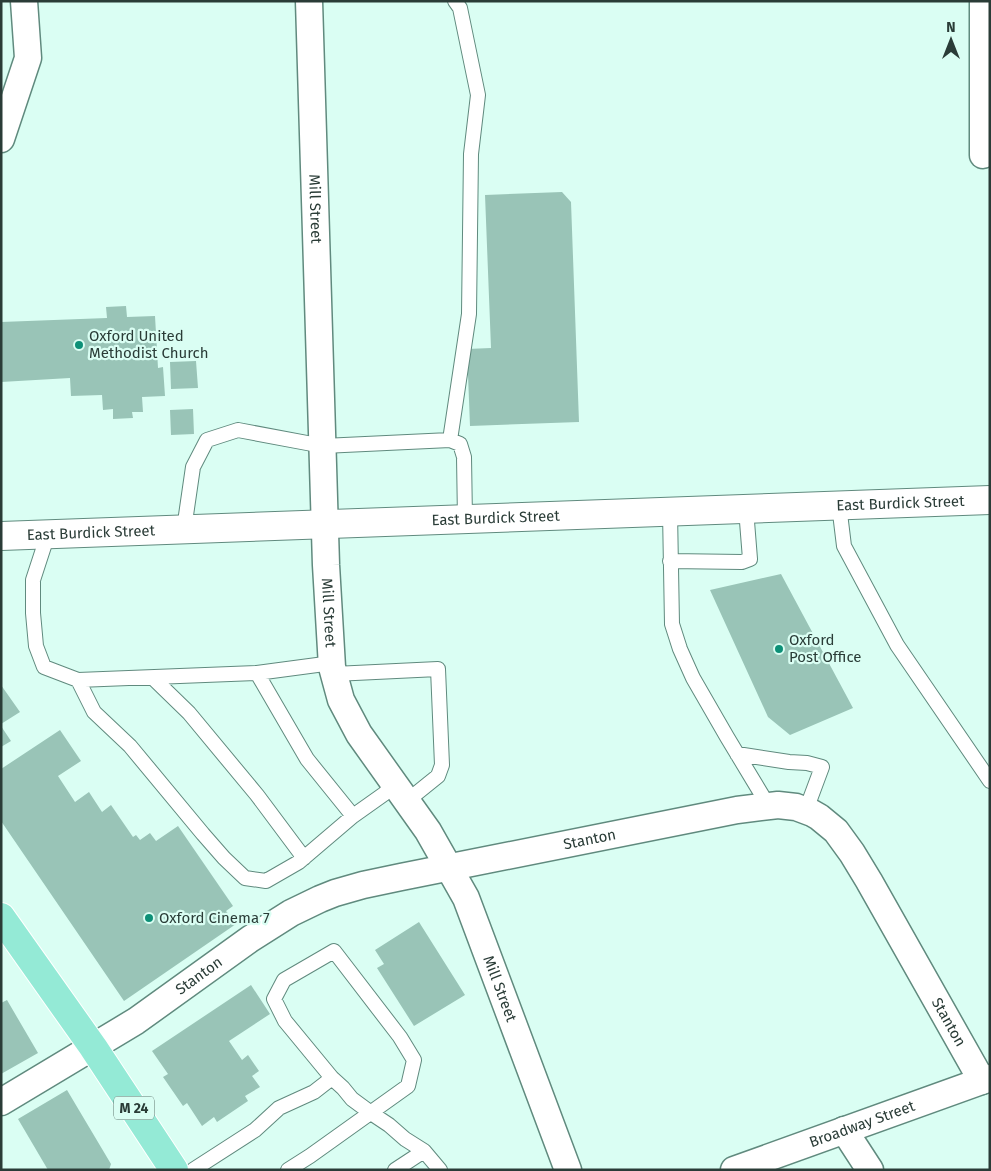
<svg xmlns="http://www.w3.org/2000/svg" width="991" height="1171" font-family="'Fira Sans',sans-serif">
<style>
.building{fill:#99c4b7}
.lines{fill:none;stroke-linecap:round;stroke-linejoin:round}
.lane-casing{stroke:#608a7e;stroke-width:16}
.street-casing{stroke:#608a7e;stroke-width:29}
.secondary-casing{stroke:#608a7e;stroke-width:30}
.primary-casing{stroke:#fff;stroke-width:30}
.lane{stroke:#fff;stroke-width:14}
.street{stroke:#fff;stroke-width:26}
.secondary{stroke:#fff;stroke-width:28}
.primary{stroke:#94ead6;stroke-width:28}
.poi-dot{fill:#0d9077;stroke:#dafef3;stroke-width:2}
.labels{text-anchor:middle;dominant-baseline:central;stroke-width:4.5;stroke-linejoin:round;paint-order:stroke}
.shield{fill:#dafef3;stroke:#5f766f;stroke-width:1}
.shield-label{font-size:14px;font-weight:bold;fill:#2a3c37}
.street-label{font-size:15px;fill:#2a3c37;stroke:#dafef3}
.poi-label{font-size:15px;fill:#2a3c37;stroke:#dafef3;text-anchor:start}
</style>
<rect width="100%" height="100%" fill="#dafef3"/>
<path class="building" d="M562,192L571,202L579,422L470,426L467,349L491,348L485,195Z
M126,306L127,317L155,316L158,368L163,367L165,396L142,397L143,412H132L133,418L113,419V409L103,410L102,395L71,396L70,378L1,382V322L107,318L106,307Z
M196,361L198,388L171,389L170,362Z
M193,409L194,434L171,435L170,410Z
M781,574L853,708L790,735L768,717L710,590Z
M1,685L20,712L1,724Z
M1,726L11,741L1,747Z
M60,730L81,761L58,776L75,802L89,792L102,812L111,805L133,837L136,835L140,840L150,833L156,841L178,826L233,906L226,911L236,924L124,1001L1,821V769Z
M419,922L465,995L414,1026L377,968L384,964L375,950Z
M251,985L270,1014L229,1041L242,1060L248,1055L259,1071L252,1076L260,1087L245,1096L248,1101L217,1122L214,1117L202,1126L187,1103L183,1106L163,1077L168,1074L152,1051Z
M7,1000L38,1053L1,1074V1003Z
M67,1090L111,1164L109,1170H48L18,1119Z"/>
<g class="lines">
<g class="lane-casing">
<path id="lane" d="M450,440L469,314L471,154L478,95L460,8L455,1
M839,505L844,546L897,645L990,781
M670,512L672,624L680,649L693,678L727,737L768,805
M184,529L193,467L207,440L238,430L323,446L450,440L460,444L464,457L465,519
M48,534L33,580V613L36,646L44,667L78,680
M670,561L742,562L750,559L746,509
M332,663L257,673L78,680L94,712L130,746L203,834L224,858L245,878L266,881L299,862L353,816L384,794L395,784
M257,673L307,759L353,816
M334,674L438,669L442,765L438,776L407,801
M153,678L189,713L257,795L304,858
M737,754L789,762L807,763L822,767L806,810
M193,1170L255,1130L279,1108L314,1092L332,1078
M288,1170L310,1156L408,1086L414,1060L400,1037L334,951L284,980L274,999L285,1021L332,1078L343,1088L352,1099L371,1113L389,1125L405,1139L424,1151L440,1170
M395,1170L424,1151"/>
</g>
<g class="street-casing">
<g id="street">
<path id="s1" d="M309,1L326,565L332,667L341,700L359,734L428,831L466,898L568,1170"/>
<path d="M1,139L28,58L24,1"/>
<path d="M983,155V1"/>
<path id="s2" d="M1,1102L136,1021L250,939L291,913L320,899L335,893L363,885L401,877L737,810L778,805L796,807L812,813L819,817L836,831L852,853L869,881L982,1081"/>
<path d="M844,1130L870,1170"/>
<path id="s3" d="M734,1170L990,1078"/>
</g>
</g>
<g class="secondary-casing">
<g id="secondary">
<path id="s4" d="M1,536L990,500"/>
</g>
</g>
<g class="primary-casing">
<path id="primary" d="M1,917L93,1047L174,1170"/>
</g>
<use href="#lane" class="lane"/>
<use href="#street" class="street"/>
<use href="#secondary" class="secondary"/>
<use href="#primary" class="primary"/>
</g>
<g class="poi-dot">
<circle cx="79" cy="345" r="5"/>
<circle cx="779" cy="649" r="5"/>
<circle cx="149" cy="918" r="5"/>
</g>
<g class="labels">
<rect class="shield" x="114" y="1096.5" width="40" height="23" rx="4"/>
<g class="shield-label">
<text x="134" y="1108">M 24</text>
</g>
<g class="street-label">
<text stroke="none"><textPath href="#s1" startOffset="208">Mill Street</textPath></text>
<text stroke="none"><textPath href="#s4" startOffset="900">East Burdick Street</textPath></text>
<text stroke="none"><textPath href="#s4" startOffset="495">East Burdick Street</textPath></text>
<text stroke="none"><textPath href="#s4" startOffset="90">East Burdick Street</textPath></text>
<text stroke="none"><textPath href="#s1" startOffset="612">Mill Street</textPath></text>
<text stroke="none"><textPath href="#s2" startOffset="655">Stanton</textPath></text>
<text stroke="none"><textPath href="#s2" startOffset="235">Stanton</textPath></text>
<text stroke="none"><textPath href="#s1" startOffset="1032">Mill Street</textPath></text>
<text stroke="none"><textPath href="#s2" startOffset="1134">Stanton</textPath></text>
<text stroke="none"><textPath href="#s3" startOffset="136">Broadway Street</textPath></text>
</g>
<g class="poi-label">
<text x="89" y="336">Oxford United<tspan x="89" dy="17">Methodist Church</tspan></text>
<text x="789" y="640">Oxford<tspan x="789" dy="17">Post Office</tspan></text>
<text x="159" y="918">Oxford Cinema 7</text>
</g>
</g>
<rect width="991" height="1171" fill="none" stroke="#2a3c37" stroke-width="5"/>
<g transform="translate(951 40)" stroke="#dafef3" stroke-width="4" paint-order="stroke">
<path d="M0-4L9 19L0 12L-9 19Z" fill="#2a3c37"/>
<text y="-8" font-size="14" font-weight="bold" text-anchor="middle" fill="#2a3c37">N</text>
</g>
</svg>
